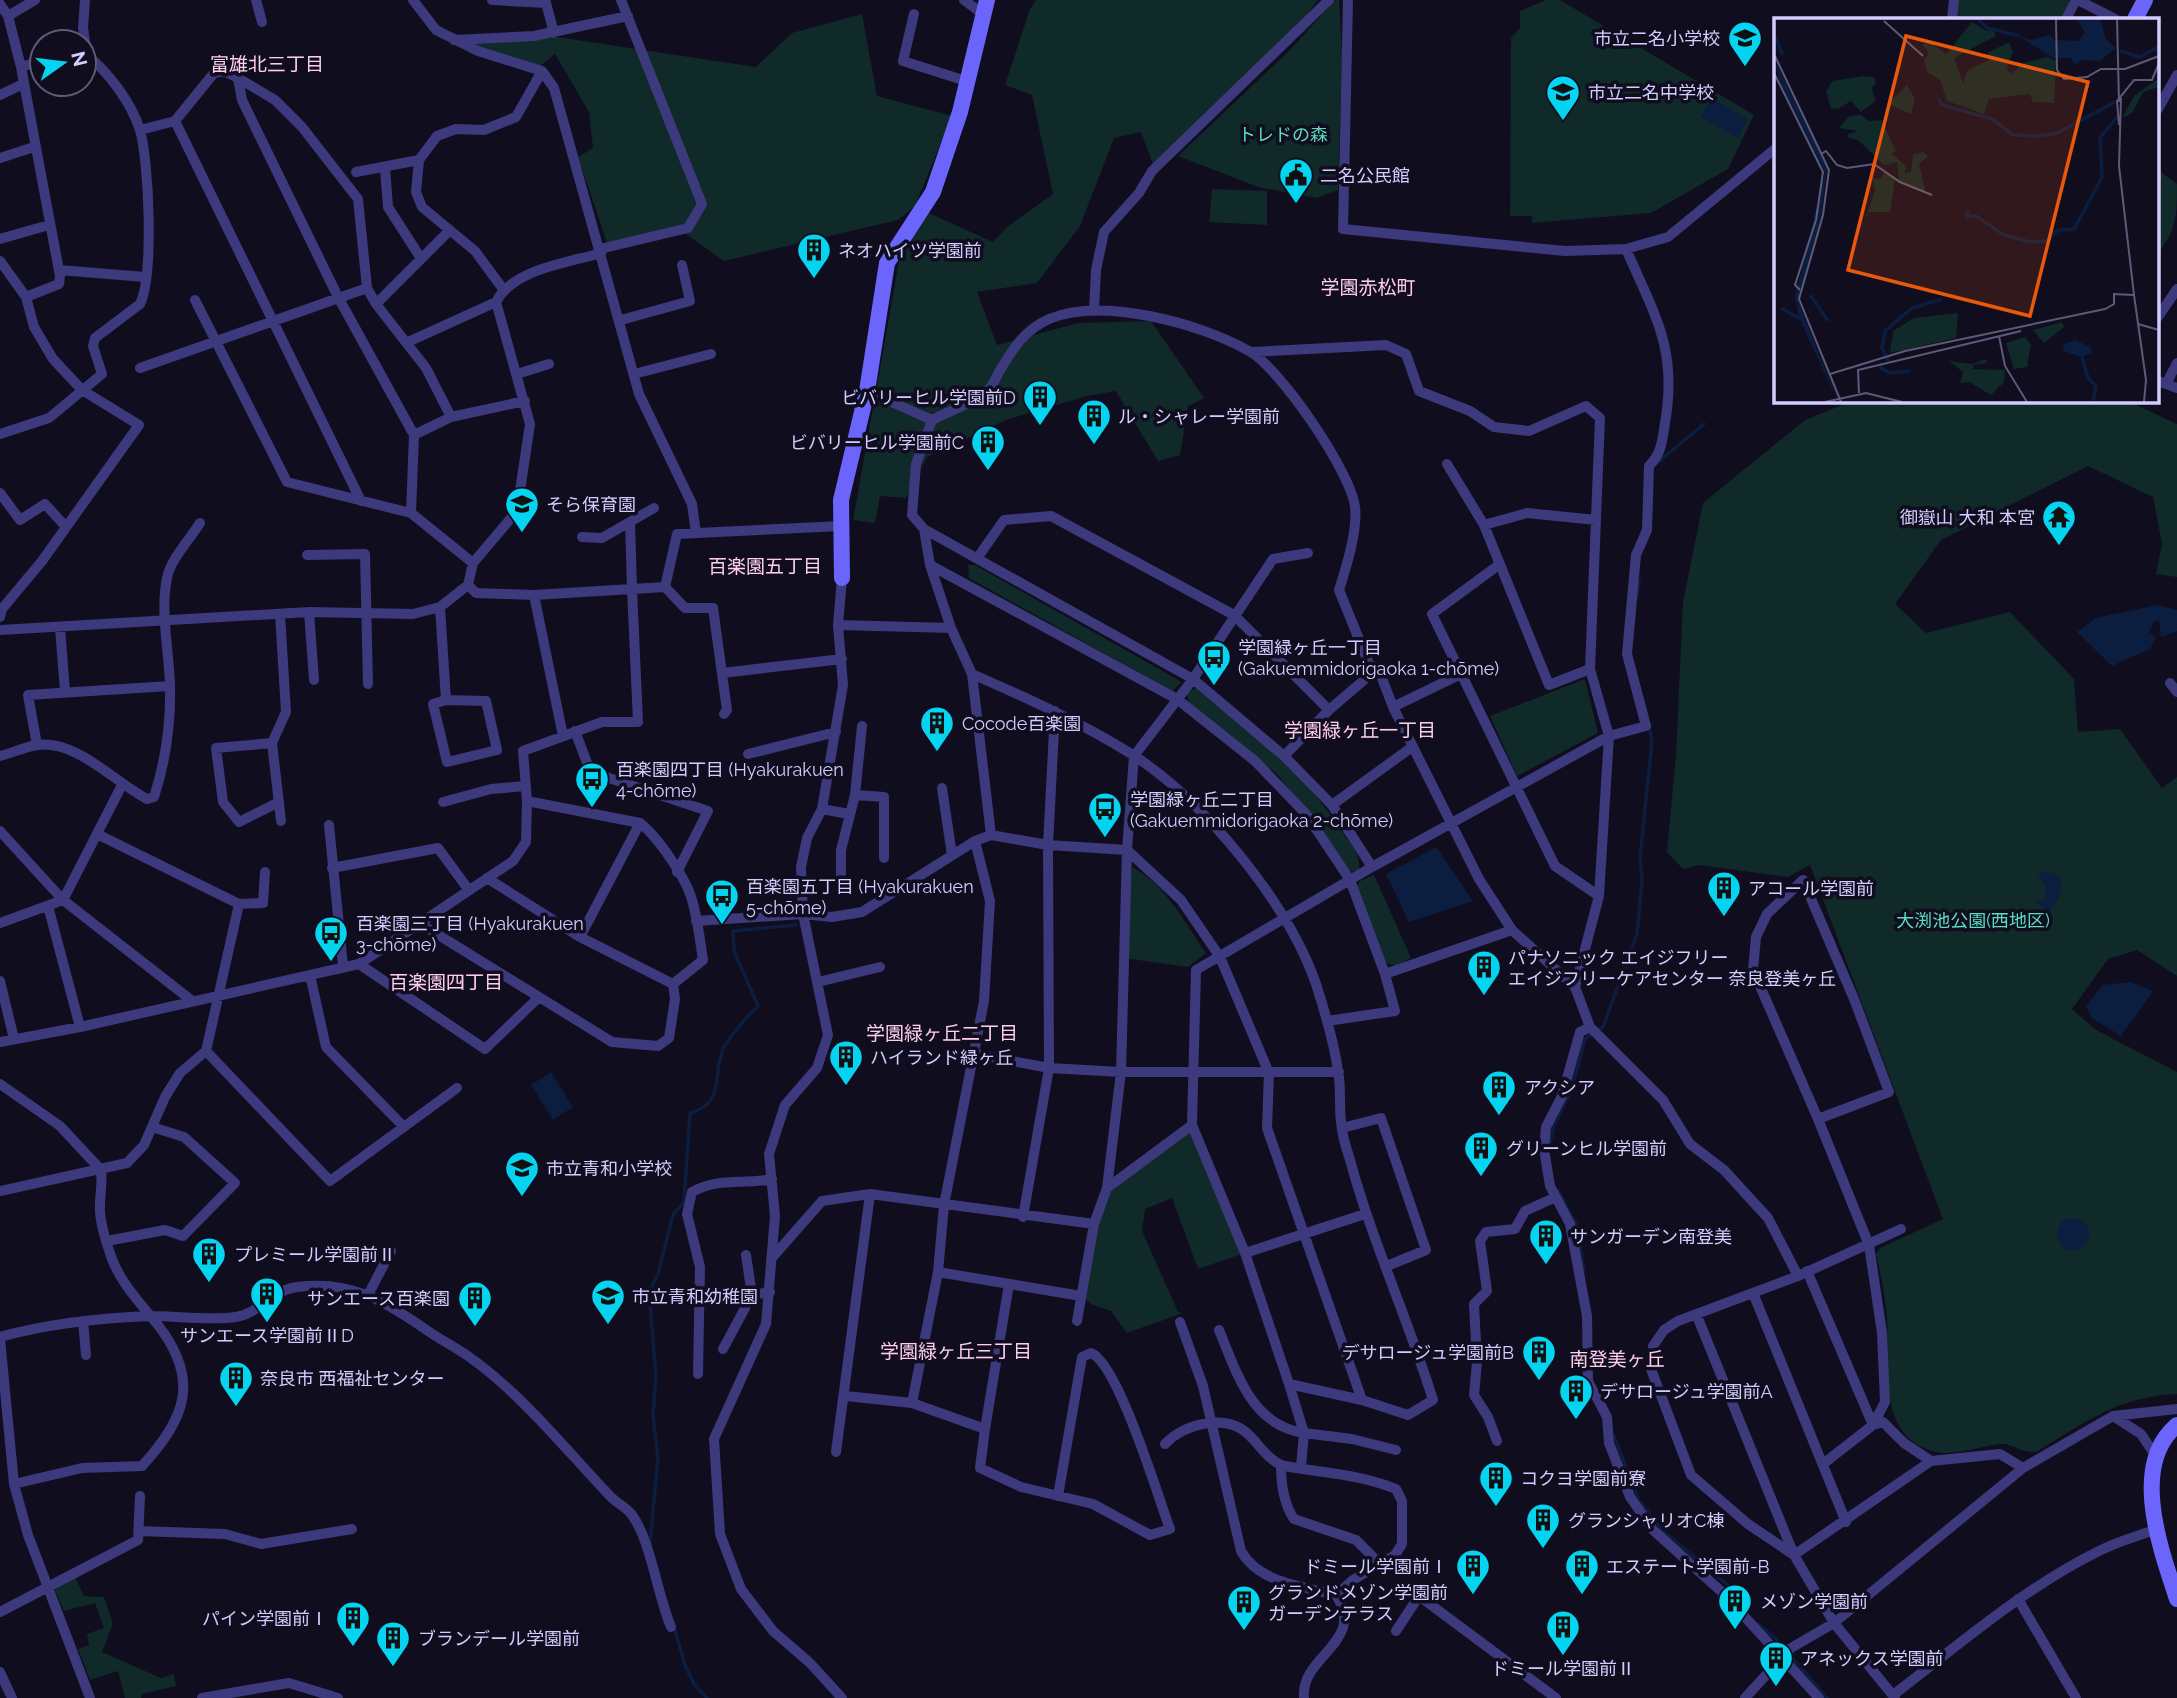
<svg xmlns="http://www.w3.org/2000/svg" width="2177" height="1698" font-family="Raleway,'Noto Sans JP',sans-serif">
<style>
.green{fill:#102929}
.water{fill:#0c1e3f}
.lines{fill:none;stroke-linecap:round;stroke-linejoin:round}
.stream{stroke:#0c1e3f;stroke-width:3.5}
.street{stroke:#3d397d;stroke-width:10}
.secondary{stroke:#6c65fc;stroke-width:16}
.labels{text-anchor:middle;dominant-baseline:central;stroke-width:7;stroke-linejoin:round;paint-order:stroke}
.poi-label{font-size:18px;fill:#d3ccfe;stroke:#100d1f;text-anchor:start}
.park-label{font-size:18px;fill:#5adcbe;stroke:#100d1f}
.neighbourhood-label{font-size:19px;fill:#feceeb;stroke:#100d1f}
.inset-river{fill:none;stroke:#0c1e3f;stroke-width:3.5}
.inset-road{fill:none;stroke:#5e5978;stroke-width:2}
.view{fill:#e8590c;fill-opacity:0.15;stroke:#e8590c;stroke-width:3.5}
.inset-edge{fill:none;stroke:#d3ccfe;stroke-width:3.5}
</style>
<rect width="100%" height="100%" fill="#100d1f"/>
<path class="green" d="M1036,0H1318L1290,36L1153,164L1141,132L1114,138L1080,226L1037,283L977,292L997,345L1078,323L1151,321L1204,398L1188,406L1180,455L1158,461L1116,391L1087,396L1006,420L927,457L906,498L880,496L875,523L853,520L900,256L929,213L993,242L1007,227L1053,194L1032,95L1005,85L1030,9Z
M1335,0H1339L1342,51L1338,190L1316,198L1258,187L1178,156L1290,50Z
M1546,0H1560L1754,115L1728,169L1651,213L1532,223V216H1510L1511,38L1520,28V11Z
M1956,0H2068L2070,1L2060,19H1954Z
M862,14L877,96L952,116L915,206L898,220L724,261L677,228L607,243L578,157L593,148L589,112L555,54L539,67L458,42L557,37L756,67L792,33Z
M2158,170L2177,184C2177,218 2177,227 2158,254Z
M1212,189L1267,191V225L1209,222Z
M1852,401H2128L2177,424V577L2156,574L2162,544L2153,497L2088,466L1941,540L1895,604L1926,633L2010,612L2074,679L2078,732L2120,729L2162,788L2177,777V976L2137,950L2108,959L2072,1009L2096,1030L2177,1072V1394C2116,1397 2086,1422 2036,1452C2020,1453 2012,1443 2000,1444C1981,1446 1955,1456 1936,1452C1875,1437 1890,1366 1887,1318C1885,1296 1881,1275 1876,1254L1880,1248L1943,1219L1810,865L1788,877L1699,865L1683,869L1667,852L1676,755L1683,602L1703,503L1805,420Z
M968,565H975L1182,682L1172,691L969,578Z
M1585,679L1598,733L1517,776L1490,716Z
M1196,688C1250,733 1308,775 1345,836C1352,846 1361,856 1359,869L1353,872L1347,868L1278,775L1189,703L1187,693Z
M1132,867C1164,883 1186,924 1206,953L1188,967L1124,958Z
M1374,875L1411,958L1395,966L1385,962L1356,888L1360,881Z
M1192,1125L1245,1253L1198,1269L1172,1198L1145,1209L1142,1231L1178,1312L1183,1313L1127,1333L1111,1311L1093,1305L1081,1296L1107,1188Z
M75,1577L84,1596L104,1597L113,1624L102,1652L161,1678L174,1674L176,1686L142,1694L141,1698H125L118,1671L90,1680L78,1649L89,1645L87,1634L104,1628L95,1603L64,1611L55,1590V1586Z"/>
<path class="water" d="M1712,98L1748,119L1738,138L1701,117Z
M2157,605L2177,610V631L2161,637L2159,620L2154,621L2149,632L2156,637L2150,649L2112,666L2077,632L2096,618Z
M1436,847L1473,901L1409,922L1386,874Z
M2045,871L2058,875C2065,889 2058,900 2049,911L2035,903L2044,900L2046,887L2038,873Z
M2131,982L2153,991L2121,1036L2092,1018L2086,1007L2102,985Z
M551,1072L573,1107L553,1120L531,1085Z
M2057 1234a16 16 0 1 1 32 0a16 16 0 1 1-32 0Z"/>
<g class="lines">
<path class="stream" d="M1657,463L1704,424
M1637,597L1639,580
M1549,1148L1554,1125L1572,1088L1585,1039L1603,1027L1637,934L1642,879L1640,858L1652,741L1649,724
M1558,1190L1577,1226L1584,1271
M1614,1436L1638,1499L1662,1530L1730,1587L1746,1610
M650,1543L658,1457L653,1415L656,1377L649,1292L658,1274L673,1215L684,1202L690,1113C726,1103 712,1076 723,1049C725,1042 751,1012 758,1006L734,951L733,931L796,925
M1758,1624L1775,1638L1827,1698
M674,1627L685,1665L694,1684L707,1698"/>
<path class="street" d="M256,0L262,22
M413,0L436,30L478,51L542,71L554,88L639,394L692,504L696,533
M492,0L546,3L554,33
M964,0L983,14
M1348,0L1343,229L1565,251L1626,249L1668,237L1776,148
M2078,0L2115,19
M0,4L8,16L21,67L60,276L59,284L26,297
M914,14L903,61L966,81
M8,16L35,0
M1952,19L1954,0
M2066,19L2076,0
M454,40L534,36L628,16
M21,67L42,61
M238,78L275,100L302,127L358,199L367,288L376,304L426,368L451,417
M0,95L23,84
M2158,109L2177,75
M175,121L361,501
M140,130L175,121L214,73L224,71L238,78L242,100L338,297L414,435L411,513
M0,158L34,147
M385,168L388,207L420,257
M356,172L419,160
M0,239L49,225
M0,261L26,297L34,327L53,359L82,390L139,425L42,561L2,609L0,617
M59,270L145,277
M503,289L475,251L422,207L416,192L419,160L437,136L456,129L484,130L516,117L542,71
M195,300L287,482L411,513L473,563
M376,304L450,230
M1094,309L1096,270L1104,232L1139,193L1152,171L1329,0
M2158,317L2177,289
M621,320L690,301L682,265
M408,342L496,302C513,269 567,263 601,253L604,248L688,228L702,204L621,0
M1251,352L1386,345L1406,354L1419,391L1470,411L1494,427L1529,431L1586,406L1600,418L1590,669L1609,736L1599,896L1575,987
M140,368L367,288
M517,374L549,364
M634,374L711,354
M2158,381L2177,388
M2166,384L2177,363
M867,391L932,420
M0,434L49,418L102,374L93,346L95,338L140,304C154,275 149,162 140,130C131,102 109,73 87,55L83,28L85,0
M414,435L451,417L525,401
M1447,464L1484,525L1549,685L1590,669
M0,493L20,520L45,504L66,527
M1484,525L1527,513L1596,520
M924,529L930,565L951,628L972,674L991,835
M582,537L602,538L654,508
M307,555L365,554L368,684
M978,557L1004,520L1051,516L1234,615L1329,710
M1500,564L1432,614L1555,866L1599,896
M930,565L1177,699L1255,761L1306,814L1350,880L1385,974L1395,1011L1327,1021
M842,578L838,625L843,685L822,809L807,838L801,867L803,914L828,1035L817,1068L785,1105L769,1154L775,1216L766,1324L714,1439L720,1534L741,1589L773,1631L810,1663L842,1698
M468,585L476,593L534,595L563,736
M665,587L685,608H713L727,710L724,714
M534,595L632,589L630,522
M440,607L446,700L433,704L447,762L497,750L486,701L446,700
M309,612L314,680
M280,614L286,712L272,743L281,821
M838,625L951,628
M60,628L65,691
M0,630L309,612L413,614L440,607L468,585L473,563L517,511L530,424L496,302
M722,673L842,659
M972,674C1027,698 1082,723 1133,755C1204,801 1288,903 1316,984C1325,1012 1334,1042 1338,1071C1342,1090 1338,1110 1342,1129C1343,1139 1347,1150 1350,1160C1372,1241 1408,1319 1433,1400L1408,1415L1362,1400L1289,1384L1245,1253L1192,1125L1196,970L1372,867L1609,736L1646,726L1627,654L1636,555L1647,530L1649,466C1662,453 1662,441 1665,423C1678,348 1654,314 1626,249
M2170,683L2177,692
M1393,707L1461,674
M575,731L589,768L603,776L708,811L677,872
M272,743L216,748L223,802L239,822L279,802
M37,745L28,695L170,686
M748,754L836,732
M0,756C12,753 25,747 37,745C77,740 113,781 147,799L154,797C166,760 171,724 170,685C169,650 160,613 167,578C170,560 190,539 200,523
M1284,756L1329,710L1378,668
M942,788L952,855
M855,795L884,797V858
M443,802L491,789L526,786
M1332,805L1412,747
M822,809L849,814
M329,825L343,966
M0,831L63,900L191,1000
M1372,867L1332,805L1284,756L1193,679L924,529L912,515L916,464L932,420C949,411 974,403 988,390C993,386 996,378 999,372C1012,350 1024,330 1049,319C1102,297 1200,323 1249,351C1280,368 1351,472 1355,507C1358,530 1346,568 1339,590L1369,664L1378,668L1393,707L1479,879L1512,930L1575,987L1590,1027L1663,1100L1690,1144L1724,1170L1768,1218L1798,1276
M332,868L438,848L468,889
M487,878L580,937L673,984
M841,884V850L855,795L862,726
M239,904L263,903L265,872
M48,906L80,1027
M696,921L803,914L832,917L862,912L975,841L991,835L1048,845L1127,850L1181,900L1220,957L1269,1073L1267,1128L1362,1400
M0,923L63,900L122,785
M419,923L612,1042L658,1046L669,1038L675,999L673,984L703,960C700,941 698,920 692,900C686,878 658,837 640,823L527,801
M580,937L640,823
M359,964L485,1049L537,999
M1385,974L1512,930
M310,975L326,1047L404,1127
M0,981L14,1039
M818,982L880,967
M1590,1027L1580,1032L1562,1096L1546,1127L1544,1149L1550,1186L1570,1224L1587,1316L1588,1381L1607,1417L1609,1443L1630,1497L1653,1530L1723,1593L1819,1698
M0,1042L80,1027L359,964L513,861L526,842L527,801L523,751L602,722H638L632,589L665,587L677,534L841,526
M206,1051L330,1181L457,1088
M975,1054L1049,1068L1121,1072H1339
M0,1084L60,1126L101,1170C103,1184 99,1198 100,1212C101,1227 107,1245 112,1259C122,1285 141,1304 158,1325C201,1381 185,1419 142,1466L82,1468L14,1484
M1818,1119L1889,1092L1854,999L1803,880L1767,914L1756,937L1753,970L1818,1119L1869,1245L1882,1333L1885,1402L1873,1425L1823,1464
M1342,1128L1381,1118L1426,1250L1387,1266
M1107,1188L1192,1125
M0,1191L127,1163L144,1145L165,1097L180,1073L206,1051L239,904L97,834
M1023,1217L1049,1068L1048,845L1055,711
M1901,1229L1798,1276L1678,1321L1664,1330L1653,1346L1651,1369L1691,1475L1748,1524L1794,1555L1931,1461
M107,1241L165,1230L183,1236L235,1183L184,1137L152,1127
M1245,1253L1365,1214
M746,1255L752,1295
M771,1259L822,1201L870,1194L1094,1224
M1807,1271L1873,1425L1883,1422L1904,1443L1931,1461L2000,1454L2023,1468
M938,1272L1081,1296
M1753,1293L1846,1522
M368,1295L391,1251
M1697,1316L1794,1555L1834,1623L1895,1698
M83,1321L86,1355
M1077,1321L1094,1224L1107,1188L1121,1072L1127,850L1134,756L1193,679L1273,559L1308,553
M1180,1322L1203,1386L1241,1551C1259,1583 1302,1586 1336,1595C1367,1643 1300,1655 1304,1698
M1219,1330C1237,1373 1251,1425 1304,1433L1301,1467
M0,1337C50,1323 100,1318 152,1316C178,1316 211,1321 236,1317C260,1313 272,1290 297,1287C351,1280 385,1301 428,1331C441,1340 455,1347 468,1356C522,1394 566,1450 611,1497C617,1503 627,1508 632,1515C651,1541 657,1594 671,1627
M0,1339L14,1484L28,1535L90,1698
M723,1349L752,1295L770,1292
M698,1374L700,1267L687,1214L692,1192C718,1177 743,1185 772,1179
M1289,1384L1304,1433L1352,1439L1396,1450
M846,1396L912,1403L985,1429L1009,1284
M912,1403L938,1272L944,1205L984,1001L990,901L975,841
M2113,1416L2141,1434L2157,1458
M985,1429L980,1468L1021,1487L1093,1504L1150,1535L1170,1529C1158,1497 1118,1363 1091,1353L1082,1357L1058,1496
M1497,1441L1488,1417L1474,1395L1477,1362L1474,1304L1487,1291L1480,1241L1486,1232L1515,1229L1525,1211L1556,1197
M1165,1444C1184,1424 1225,1413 1248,1434C1259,1444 1270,1463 1285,1466C1322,1473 1360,1474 1396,1489L1402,1501V1544L1395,1555L1353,1580L1336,1595
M836,1452L870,1194
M1281,1465C1281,1484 1283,1503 1294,1519L1356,1540L1379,1563
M139,1531L225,1534L261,1544L352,1529
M2018,1599L2076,1698
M0,1612L138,1540L140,1496
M1396,1631L1419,1596L1556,1698
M0,1672L12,1698
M1893,1695C1960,1644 2025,1587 2101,1550C2119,1541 2138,1536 2157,1529
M202,1698L289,1683L338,1698
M1745,1698L1791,1648L1834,1623L2023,1468L2113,1416L2177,1409"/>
<path class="secondary" d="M2135,19L2145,0
M842,578L841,500L867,391L887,263L933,192L960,112L987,0
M2177,1425C2129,1465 2161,1550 2177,1599"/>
</g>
<defs>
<g id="school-pin" transform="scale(1.75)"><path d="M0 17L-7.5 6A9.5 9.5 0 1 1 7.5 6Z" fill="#05d4f1" stroke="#100d1f"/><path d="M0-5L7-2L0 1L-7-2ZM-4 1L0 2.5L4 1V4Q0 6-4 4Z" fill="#111"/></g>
<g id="civic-pin" transform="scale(1.75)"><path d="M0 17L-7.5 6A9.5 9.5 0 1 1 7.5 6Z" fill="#05d4f1" stroke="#100d1f"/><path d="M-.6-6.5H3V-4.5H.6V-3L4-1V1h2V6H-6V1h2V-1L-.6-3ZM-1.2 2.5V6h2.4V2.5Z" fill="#111"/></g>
<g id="building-pin" transform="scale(1.75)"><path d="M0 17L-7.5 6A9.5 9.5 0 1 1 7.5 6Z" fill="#05d4f1" stroke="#100d1f"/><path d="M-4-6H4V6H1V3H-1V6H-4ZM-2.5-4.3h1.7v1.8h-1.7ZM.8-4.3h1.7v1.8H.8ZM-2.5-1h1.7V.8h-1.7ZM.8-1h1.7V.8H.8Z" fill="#111"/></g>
<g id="temple-pin" transform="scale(1.75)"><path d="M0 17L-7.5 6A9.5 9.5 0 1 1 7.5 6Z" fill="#05d4f1" stroke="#100d1f"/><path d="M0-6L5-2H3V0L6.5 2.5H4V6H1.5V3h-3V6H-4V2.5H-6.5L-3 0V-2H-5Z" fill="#111"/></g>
<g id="bus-pin" transform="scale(1.75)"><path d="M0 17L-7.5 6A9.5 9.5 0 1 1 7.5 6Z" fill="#05d4f1" stroke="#100d1f"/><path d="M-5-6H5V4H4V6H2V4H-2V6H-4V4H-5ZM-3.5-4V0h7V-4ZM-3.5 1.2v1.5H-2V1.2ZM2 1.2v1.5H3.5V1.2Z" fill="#111"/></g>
</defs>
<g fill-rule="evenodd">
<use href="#school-pin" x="1745" y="38"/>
<use href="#school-pin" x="1563" y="92"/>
<use href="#civic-pin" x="1296" y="175"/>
<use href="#building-pin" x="814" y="250"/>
<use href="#building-pin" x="1040" y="397"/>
<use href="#building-pin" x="1094" y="416"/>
<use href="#building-pin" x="988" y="442"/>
<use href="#school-pin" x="522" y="504"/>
<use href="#temple-pin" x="2059" y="517"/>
<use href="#bus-pin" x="1214" y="657"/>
<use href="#building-pin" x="937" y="723"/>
<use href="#bus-pin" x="592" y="779"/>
<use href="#bus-pin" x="1105" y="809"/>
<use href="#building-pin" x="1724" y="888"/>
<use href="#bus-pin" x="722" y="896"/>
<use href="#bus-pin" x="331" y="933"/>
<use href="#building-pin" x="1484" y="967"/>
<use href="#building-pin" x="846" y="1057"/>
<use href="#building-pin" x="1499" y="1087"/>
<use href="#building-pin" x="1481" y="1148"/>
<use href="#school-pin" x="522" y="1168"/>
<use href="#building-pin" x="1546" y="1236"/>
<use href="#building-pin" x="209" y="1254"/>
<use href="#building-pin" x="267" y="1294"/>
<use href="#school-pin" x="608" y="1296"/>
<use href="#building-pin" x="475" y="1298"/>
<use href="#building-pin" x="1539" y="1352"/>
<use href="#building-pin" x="236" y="1378"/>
<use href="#building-pin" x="1576" y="1391"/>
<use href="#building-pin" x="1496" y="1478"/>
<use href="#building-pin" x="1543" y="1520"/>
<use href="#building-pin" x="1473" y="1566"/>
<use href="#building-pin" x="1582" y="1566"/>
<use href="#building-pin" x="1735" y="1601"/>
<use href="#building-pin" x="1244" y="1602"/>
<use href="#building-pin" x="353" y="1618"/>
<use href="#building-pin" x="1563" y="1627"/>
<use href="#building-pin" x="393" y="1638"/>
<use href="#building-pin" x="1776" y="1658"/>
</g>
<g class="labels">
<g class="poi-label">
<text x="1720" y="38" text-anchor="end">市立二名小学校</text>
<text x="1588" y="92">市立二名中学校</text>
<text x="1320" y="175">二名公民館</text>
<text x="838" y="250">ネオハイツ学園前</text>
<text x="1016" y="397" text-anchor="end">ビバリーヒル学園前D</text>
<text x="1118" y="416">ル・シャレー学園前</text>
<text x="964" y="442" text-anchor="end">ビバリーヒル学園前C</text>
<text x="546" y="504">そら保育園</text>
<text x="2035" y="517" text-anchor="end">御嶽山 大和 本宮</text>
<text x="1238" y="647">学園緑ヶ丘一丁目<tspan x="1238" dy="21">(Gakuemmidorigaoka 1-chōme)</tspan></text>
<text x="962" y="723">Cocode百楽園</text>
<text x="616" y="769">百楽園四丁目 (Hyakurakuen<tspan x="616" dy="21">4-chōme)</tspan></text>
<text x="1130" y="799">学園緑ヶ丘二丁目<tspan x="1130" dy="21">(Gakuemmidorigaoka 2-chōme)</tspan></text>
<text x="746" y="886">百楽園五丁目 (Hyakurakuen<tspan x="746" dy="21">5-chōme)</tspan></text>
<text x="1748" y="888">アコール学園前</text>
<text x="356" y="923">百楽園三丁目 (Hyakurakuen<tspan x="356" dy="21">3-chōme)</tspan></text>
<text x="1508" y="957">パナソニック エイジフリー<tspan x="1508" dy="21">エイジフリーケアセンター 奈良登美ヶ丘</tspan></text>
<text x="870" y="1057">ハイランド緑ヶ丘</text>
<text x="1524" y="1087">アクシア</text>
<text x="1506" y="1148">グリーンヒル学園前</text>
<text x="546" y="1168">市立青和小学校</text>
<text x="1570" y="1236">サンガーデン南登美</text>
<text x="234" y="1254">プレミール学園前Ⅱ</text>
<text x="632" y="1296">市立青和幼稚園</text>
<text x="450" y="1298" text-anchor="end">サンエース百楽園</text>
<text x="267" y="1335" text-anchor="middle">サンエース学園前ⅡD</text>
<text x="1514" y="1352" text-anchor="end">デサロージュ学園前B</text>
<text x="260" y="1378">奈良市 西福祉センター</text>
<text x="1600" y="1391">デサロージュ学園前A</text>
<text x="1520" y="1478">コクヨ学園前寮</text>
<text x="1568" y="1520">グランシャリオC棟</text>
<text x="1448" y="1566" text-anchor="end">ドミール学園前Ⅰ</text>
<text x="1606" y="1566">エステート学園前-B</text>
<text x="1268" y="1592">グランドメゾン学園前<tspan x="1268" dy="21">ガーデンテラス</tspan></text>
<text x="1760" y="1601">メゾン学園前</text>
<text x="328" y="1618" text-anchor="end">パイン学園前Ⅰ</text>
<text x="418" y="1638">ブランデール学園前</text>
<text x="1800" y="1658">アネックス学園前</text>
<text x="1563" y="1668" text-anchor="middle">ドミール学園前Ⅱ</text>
</g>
<g class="park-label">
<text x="1283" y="134">トレドの森</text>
<text x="1973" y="920">大渕池公園(西地区)</text>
</g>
<g class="neighbourhood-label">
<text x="267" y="64">富雄北三丁目</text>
<text x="1368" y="287">学園赤松町</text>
<text x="765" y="566">百楽園五丁目</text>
<text x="1360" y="730">学園緑ヶ丘一丁目</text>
<text x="446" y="982">百楽園四丁目</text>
<text x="942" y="1033">学園緑ヶ丘二丁目</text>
<text x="956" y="1351">学園緑ヶ丘三丁目</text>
<text x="1617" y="1359">南登美ヶ丘</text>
</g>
</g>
<g transform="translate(1774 18)">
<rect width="385" height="385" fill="#100d1f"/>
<path d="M198,4L212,13L220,11L222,18L180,40L189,65L193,53L216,41L213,35L235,24L239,33L233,51L237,56L249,45L273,39L282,43L280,85L259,84L256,76L215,81L210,96L173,83L166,62L153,54L150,42L155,35L148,26L157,25L172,36ZM90,58L100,59L102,67L97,69L102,83L87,94L77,83L64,91L57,90L52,74L58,63ZM385,60V69L369,74L358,95L348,100L360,78ZM133,67L141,81L137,96L114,86ZM87,97L95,103L107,102L122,133L118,136L132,148L131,155L137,154L139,137L149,134L154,138L145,146L152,175L125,163L123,144L110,147L84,122L75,120L74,116L84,113L65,110L75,98ZM111,153L121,162L116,194H95L90,204L101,173L98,160L107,161ZM184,295L182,320L116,335L119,313L140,300ZM288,304L290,309L270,325L259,312ZM251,319L257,327L253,349L240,351L232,325ZM212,341L213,345L199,347V351L231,352L230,364L217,377L195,364L186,365L189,354L175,343L198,346Z" fill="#102929"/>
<path d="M303,1H326L332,21L342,30L326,43L308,42L300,47L297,40H279L245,18L256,22L276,17L280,22L304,23L311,15ZM0,41L53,149L47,200L24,283L64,384L25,300L21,279L51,154L7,67ZM301,322L316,329L318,335L307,339L290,333L289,327Z" fill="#0c1e3f"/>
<path class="inset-river" d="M204,1L213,10L246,18M0,16L9,37M346,33L366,39L382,30L385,36M165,81L168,87L218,101L239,117L265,118L283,115L341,84M194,192L193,199L202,198L230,217L256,224L273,223L284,212L300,211L328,159L326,120L343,99M36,277L54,303M7,290L26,301M308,339L314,360L322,368L319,384M115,343L108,330L111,313L138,290L168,281M105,349L116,355L136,353"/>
<path class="inset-road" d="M282,1L283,52L290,61L313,59L327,51H351L385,38M343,1L345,84M110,3L149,38M0,36L55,152L49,197L25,281L67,384M0,55L49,154L42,202L21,267L26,272M347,80L345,148L360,277M345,107L343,83L360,62H378L385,45M47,136L52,133L63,147L73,150L100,146L126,164L158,177M360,277L372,362L370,384M364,306L385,312M225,318L231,348L253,384M56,356L131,333L331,291L340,286V276L360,277M85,375L84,352L247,313M51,384L92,375L128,384"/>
<path class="view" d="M132,18L314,64L256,298L74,252Z"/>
<rect width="385" height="385" class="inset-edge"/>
</g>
<g transform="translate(63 63) rotate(76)"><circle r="33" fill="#100d1f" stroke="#5e5978" stroke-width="2"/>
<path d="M0-5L12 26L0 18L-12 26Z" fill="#05d4f1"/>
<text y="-10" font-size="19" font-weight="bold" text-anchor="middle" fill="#d3ccfe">N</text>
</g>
</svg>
